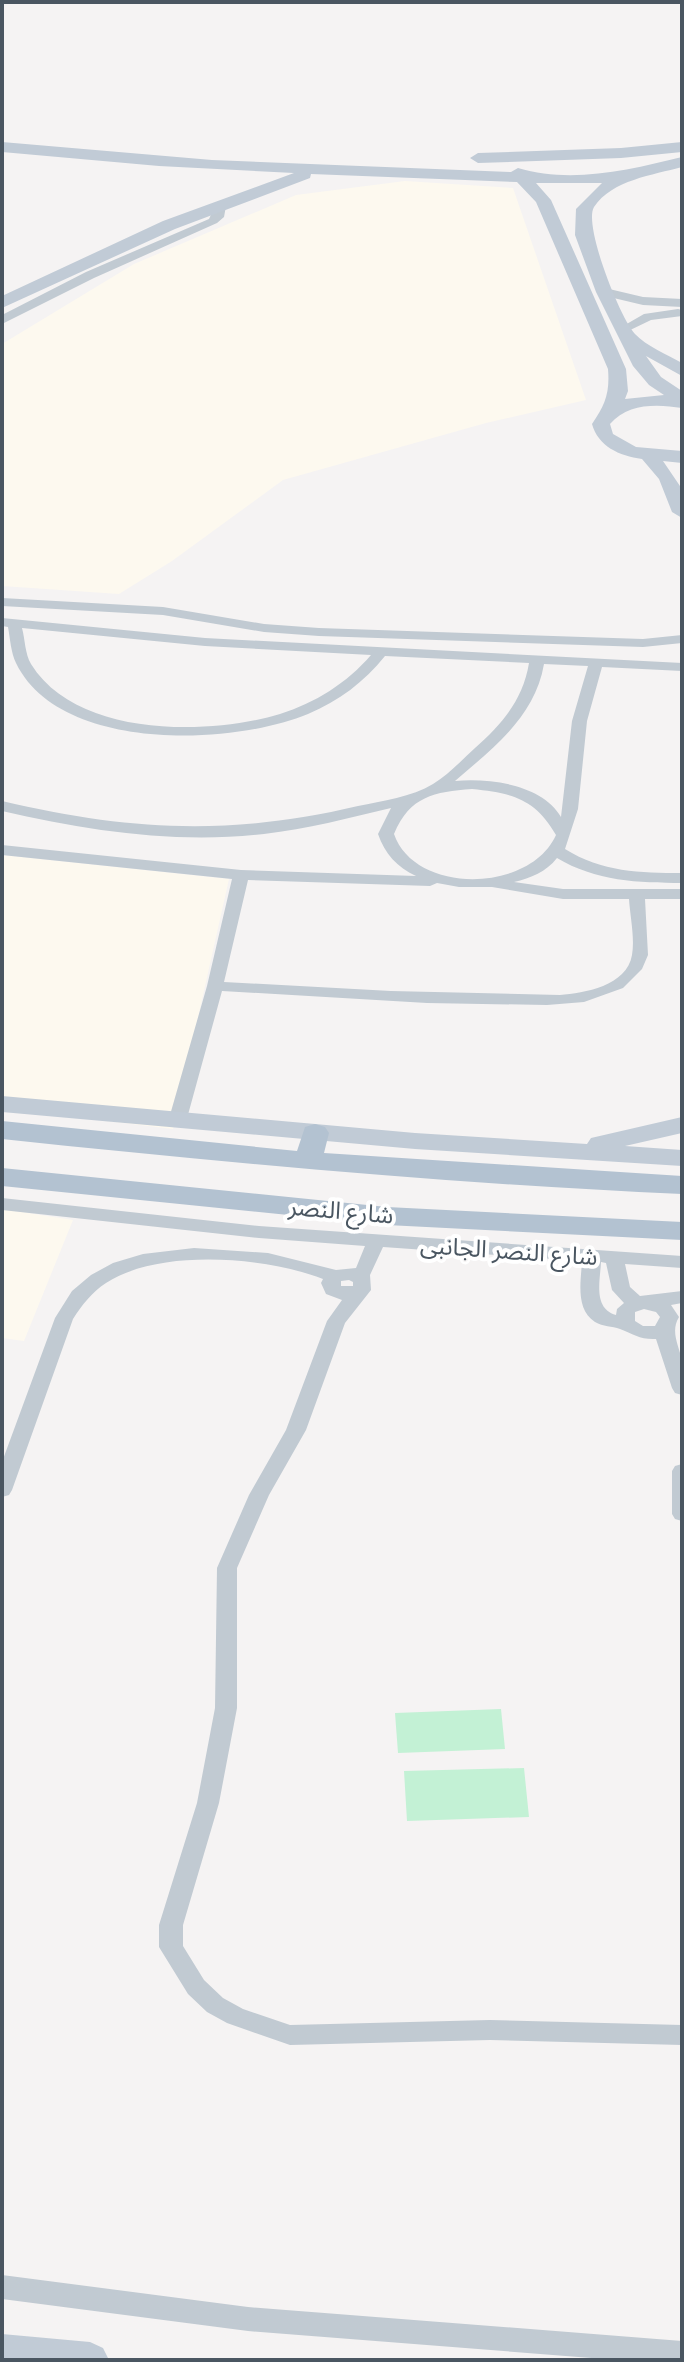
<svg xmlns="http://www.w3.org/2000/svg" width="684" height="2362" font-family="Roboto,'Noto Sans Arabic',sans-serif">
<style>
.commercial{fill:#fdf9ef}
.green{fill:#c3f1d5}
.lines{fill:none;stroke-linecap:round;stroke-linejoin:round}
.street{fill:#c1cad2;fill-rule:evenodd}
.secondary{fill:#c1cbd6;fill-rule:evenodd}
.primary{fill:#b3c2d1;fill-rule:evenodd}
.labels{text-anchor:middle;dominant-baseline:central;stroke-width:8;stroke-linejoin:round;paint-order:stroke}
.street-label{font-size:24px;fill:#4a5661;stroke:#fff}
</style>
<rect width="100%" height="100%" fill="#f5f3f3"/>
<path class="commercial" d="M405,181L513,188L586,400L486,423L283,480L172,561L119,594L2,586V344L134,264L296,195Z
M2,855L229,879L173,1129L2,1108Z
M2,1209L73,1220L24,1341L2,1338Z"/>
<path class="green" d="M501,1709L505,1749L398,1753L395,1713Z
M524,1768L529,1817L407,1821L404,1771Z"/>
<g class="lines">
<path class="street" d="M216,204L226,206L224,217L217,223L94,278L2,324V315L86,272L209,219Z
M605,288L643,297L682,299V307L643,305L601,295V289Z
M678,309L682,310V316L651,320L624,333L618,329L644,314Z
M2,598L163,607L264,624L319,628L643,639L682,635V643L643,647L319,636L264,632L163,615L2,606Z
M2,618L205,638L682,663V671L602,667L587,721L578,809L565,849C602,872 640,873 682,873V883C639,883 595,881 557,858C546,872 531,878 514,882L563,889H682V899H645L648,955L642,969L623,988L584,1002L547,1005L427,1003L222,991L186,1122L183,1126H171L168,1122L207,986L232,879L2,855V845L241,870L416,876C397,867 385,854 378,834L391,808C349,818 307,829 264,834C176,844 88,831 2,811V801C129,831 231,836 358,806C382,801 412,797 433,784C448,775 462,760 475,748C502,724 523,700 529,663L385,656C364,682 339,701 308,714C230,746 59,752 16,663C11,653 10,638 8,627L2,626ZM22,628L205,646L371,655C347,683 315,703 280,714C207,736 76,737 31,664C25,654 25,639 22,628ZM544,664L588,666L572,721L561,817C542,784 489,778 455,781C493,748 535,717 544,664ZM472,789C511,793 535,798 556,835C530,893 415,895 394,834C410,796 434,792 472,789ZM248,880L430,886L437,883L459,887H492L563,899H629C630,916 635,938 632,955C627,986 584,993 560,995L391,991L224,982Z
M2,1198L259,1226L682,1256V1268L625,1264L630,1287L640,1296L682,1291V1303L671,1305L679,1317C670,1332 679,1345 682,1361C684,1372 682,1384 682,1395L675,1393L672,1388L656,1339C641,1340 633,1334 620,1329C612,1326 603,1327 595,1322C575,1309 581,1281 582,1261L383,1247L370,1275L371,1290L345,1323L306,1430L269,1495L237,1568V1708L219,1803L183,1925V1946L204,1980L223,1998L243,2009L290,2025L490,2020L682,2025V2045L490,2040L290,2045L227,2023L207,2012L188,1994L159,1947V1925L197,1803L215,1708L217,1568L249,1495L286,1430L327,1321L342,1300L326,1294L321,1283L323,1279C266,1257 160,1248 106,1283C92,1292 82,1305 73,1319L12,1490L9,1495L2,1497V1462L55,1318L72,1291L91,1275L113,1263L143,1254L194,1248L268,1253L336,1270L356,1268L365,1246L259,1238L2,1210ZM601,1262L606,1263L612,1290L624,1303L617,1309L616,1315C593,1308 600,1282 601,1262ZM349,1280L353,1282V1286H341V1281ZM644,1309L656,1312L660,1317L655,1326H643L635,1321V1312Z
M682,1464V1521L675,1519L672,1514V1471L675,1466Z
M2,2275L248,2307L682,2341V2360H617L248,2331L2,2299Z"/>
<path class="secondary" d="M2,142L212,160L511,172L518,168C571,184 629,170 682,157V167C653,175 612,180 594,207C583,225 620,318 635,334C646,346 668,355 682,363V376L646,356L661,377L682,391V408C657,404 628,403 610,424L613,434L636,447L682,451V463L663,461L682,489V518L672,512L659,479L642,459C619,456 598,446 592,424C605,405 610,393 608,369L536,202L517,182L311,174L310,178L175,229L2,308V296L163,221L294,173L159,166L2,152ZM536,183H602L576,209L575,235L596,292L633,366L649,385L664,395L625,399L628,391L626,369L551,200Z
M682,142V152L621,158L478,163L470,158L478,153L621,148Z
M2,1096L415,1133L587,1144L591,1138L682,1117V1133L625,1146L682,1150V1166L415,1149L2,1112Z
M2,2334L90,2342L103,2348L109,2360H2Z"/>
<path class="primary" d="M2,1121L297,1151L305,1127L315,1124L325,1127L329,1133L324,1153L682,1176V1194C455,1184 228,1163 2,1139Z
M2,1168L387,1207L682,1222V1240L387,1225L2,1186Z"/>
</g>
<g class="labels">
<g class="street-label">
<text transform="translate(341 1211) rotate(5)">شارع النصر</text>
<text transform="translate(509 1251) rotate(4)">شارع النصر الجانبى</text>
</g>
</g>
<rect width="684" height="2362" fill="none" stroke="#4a5661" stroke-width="8"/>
</svg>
